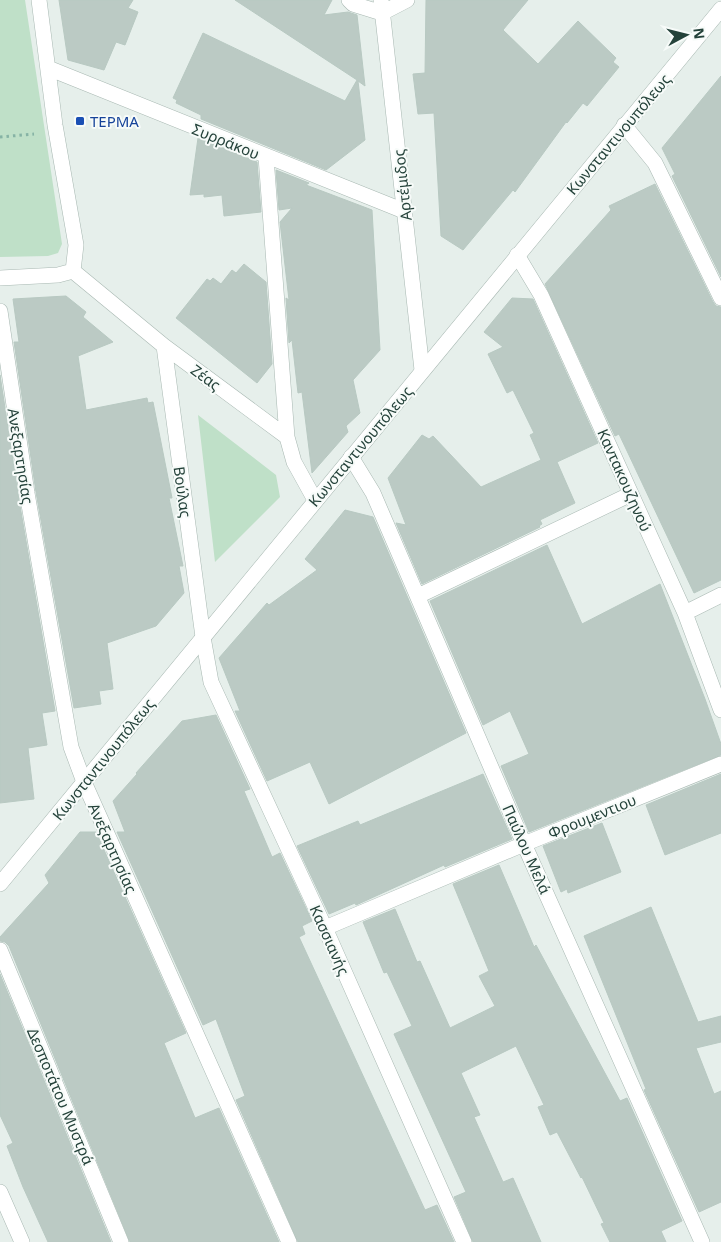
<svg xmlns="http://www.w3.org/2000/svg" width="721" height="1242" font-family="'Noto Sans',sans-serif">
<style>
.green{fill:#bfe0c8}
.building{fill:#bbcac4;stroke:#b8c9c2}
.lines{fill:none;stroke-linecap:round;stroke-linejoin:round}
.minor-casing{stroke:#a8b8b2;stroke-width:16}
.tertiary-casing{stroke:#a8b8b2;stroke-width:16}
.path{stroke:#86b3a5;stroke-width:3;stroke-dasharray:2.5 4;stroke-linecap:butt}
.minor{stroke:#fff;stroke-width:15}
.tertiary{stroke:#fff;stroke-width:15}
.transit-dot{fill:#1a4fb4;stroke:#f7fbf9;stroke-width:2}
.labels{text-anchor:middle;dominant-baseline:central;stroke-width:4;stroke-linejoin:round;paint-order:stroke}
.transit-label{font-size:15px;fill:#164399;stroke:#f7fbf9;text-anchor:start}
.street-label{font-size:15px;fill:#24423a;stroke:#f7fbf9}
</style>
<rect width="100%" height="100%" fill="#e6efeb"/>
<path class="green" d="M0,0H25L62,244L58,253L48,256L0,257Z
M198,415L276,475L280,497L215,562Z"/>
<path class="building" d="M59,0H133L128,8L138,12L125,45L116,42L104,70L68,60Z
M235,0H332L324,15L348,12L357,15L365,86L358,81L365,140L326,170L201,119V115L176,103L177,100L173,98L203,33L345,101L357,80Z
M426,0H528L503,30L538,64L578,21L616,58L613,62L619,67L587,106L583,103L567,123L566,122L515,192L513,190L463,250L441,236L434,113L418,114L413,74L425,73Z
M721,76V277L672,176L675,174L662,148Z
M198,138L257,162L261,212L224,216L222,195L204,197V194L190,195Z
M276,170L309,183L306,185L372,210L380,350L353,380L360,413L346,426L348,432L312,473L302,392L298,393L292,340L289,343L286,298L289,300L280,222L292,208L279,210Z
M655,184L713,302L716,306L721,307V580L694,593L619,434L615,436L545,284L611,210L609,206Z
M244,264L266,282L272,364L257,383L176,318L207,279L210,281L213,278L221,284L232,270L236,273Z
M66,296L86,312L83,317L113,342L78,356L86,410L147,398L148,403L153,402L172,498H169L183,566H179L184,593L156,626L107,643L113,689L99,691L101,704L74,708L36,492L14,342H19L13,299Z
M512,298L533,299L598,443L557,462L575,503L540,520L542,524L539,526L540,527L422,584L396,523L406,525L388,478L422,435L429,439L433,436L481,487L541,460L530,435L534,433L513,390L507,393L488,354L503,347L484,332Z
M0,375L18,494L55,711L42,713L47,745L28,748L34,799L0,803Z
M345,510L373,517L466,733L329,804L310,762L267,781L235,711H240L219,658L267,603L269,605L317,570L305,559Z
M547,545L582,624L660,584L705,699L721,744V755L529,832L501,766L529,754L510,711L483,725L430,601Z
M216,715L250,789L244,791L272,857L280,853L312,921L302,926L305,934L299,937L425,1210L437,1205L454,1242H298L236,1100L245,1096L216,1019L203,1025L117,832H125L113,801L137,774L136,773L182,721Z
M483,774L512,839L445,867L444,865L356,905L355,903L329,914L297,846L358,821L360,825Z
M721,774V833L665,855L646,805Z
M602,823L621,872L568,893L567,889L561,892L543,846Z
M80,832H96L186,1033L164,1043L195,1118L219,1108L279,1242H130L9,946L5,942L0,941V937L49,883L45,875Z
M499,865L534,947L536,945L620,1101L627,1098L682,1221L661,1231L666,1242H610L601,1224L604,1223L582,1177L581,1178L557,1132L550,1135L538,1107L544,1105L516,1046L461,1073L480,1115L474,1117L503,1182L513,1178L541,1242H473L454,1197L466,1192L394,1034L412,1026L387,972L384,973L363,922L395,909L417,962L420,961L450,1028L495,1006L479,976L489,971L453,884Z
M651,907L698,1022L721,1016V1042L696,1048L714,1094L721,1091V1202L699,1212L644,1090L646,1089L584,936Z
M0,974L111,1242H48L23,1187L7,1146L13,1143L0,1115Z"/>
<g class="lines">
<g class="minor-casing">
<path id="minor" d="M39,0L55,125L76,245L73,271
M349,0L353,4L382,13L407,0
M381,0L422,370
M48,68L404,211
M624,125L655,163L721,298
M266,157L287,437
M517,255L541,295L685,613L721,710
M73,271L164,346L287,437L294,462L315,500
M0,278L58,275L73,271
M0,311L27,493L71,747L84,782L289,1242
M164,346L203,637L211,682L325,928L464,1242
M351,457L373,493L524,844L702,1242
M418,596L631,494
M685,613L721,595
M325,928L524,844L721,764
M0,950L121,1242
M0,1192L22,1242"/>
</g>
<g class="tertiary-casing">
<path id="tertiary" d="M0,884L721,9"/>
</g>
<path class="path" d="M0,137L34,134"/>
<use href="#minor" class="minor"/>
<use href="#tertiary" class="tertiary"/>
</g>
<rect class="transit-dot" x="75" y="116" width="10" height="10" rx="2.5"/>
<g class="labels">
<g class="transit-label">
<text x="90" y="121">ΤΕΡΜΑ</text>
</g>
<g class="street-label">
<text transform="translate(618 134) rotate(-50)">Κωνσταντινουπόλεως</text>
<text transform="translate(226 141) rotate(22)">Συρράκου</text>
<text transform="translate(402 185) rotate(-96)">Αρτέμιδος</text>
<text transform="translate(206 377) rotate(36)">Ζέας</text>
<text transform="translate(360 446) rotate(-50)">Κωνσταντινουπόλεως</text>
<text transform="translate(21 456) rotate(81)">Ανεξαρτησίας</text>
<text transform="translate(625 480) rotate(66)">Καντακουζηνού</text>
<text transform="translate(183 492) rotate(82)">Βούλας</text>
<text transform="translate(103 759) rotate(-51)">Κωνσταντινουπόλεως</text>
<text transform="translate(592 816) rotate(-22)">Φρουμεντιου</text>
<text transform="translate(113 848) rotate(66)">Ανεξαρτησίας</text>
<text transform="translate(527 849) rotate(66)">Παύλου Μελά</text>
<text transform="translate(330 940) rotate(66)">Κασσιανής</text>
<text transform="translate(61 1096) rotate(67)">Δεσποτάτου Μυστρά</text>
</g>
</g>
<g transform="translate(686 35) rotate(83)" stroke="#f7fbf9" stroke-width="4" paint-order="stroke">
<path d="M0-4L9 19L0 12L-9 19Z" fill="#24423a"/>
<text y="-8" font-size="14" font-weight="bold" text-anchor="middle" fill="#24423a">N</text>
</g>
</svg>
